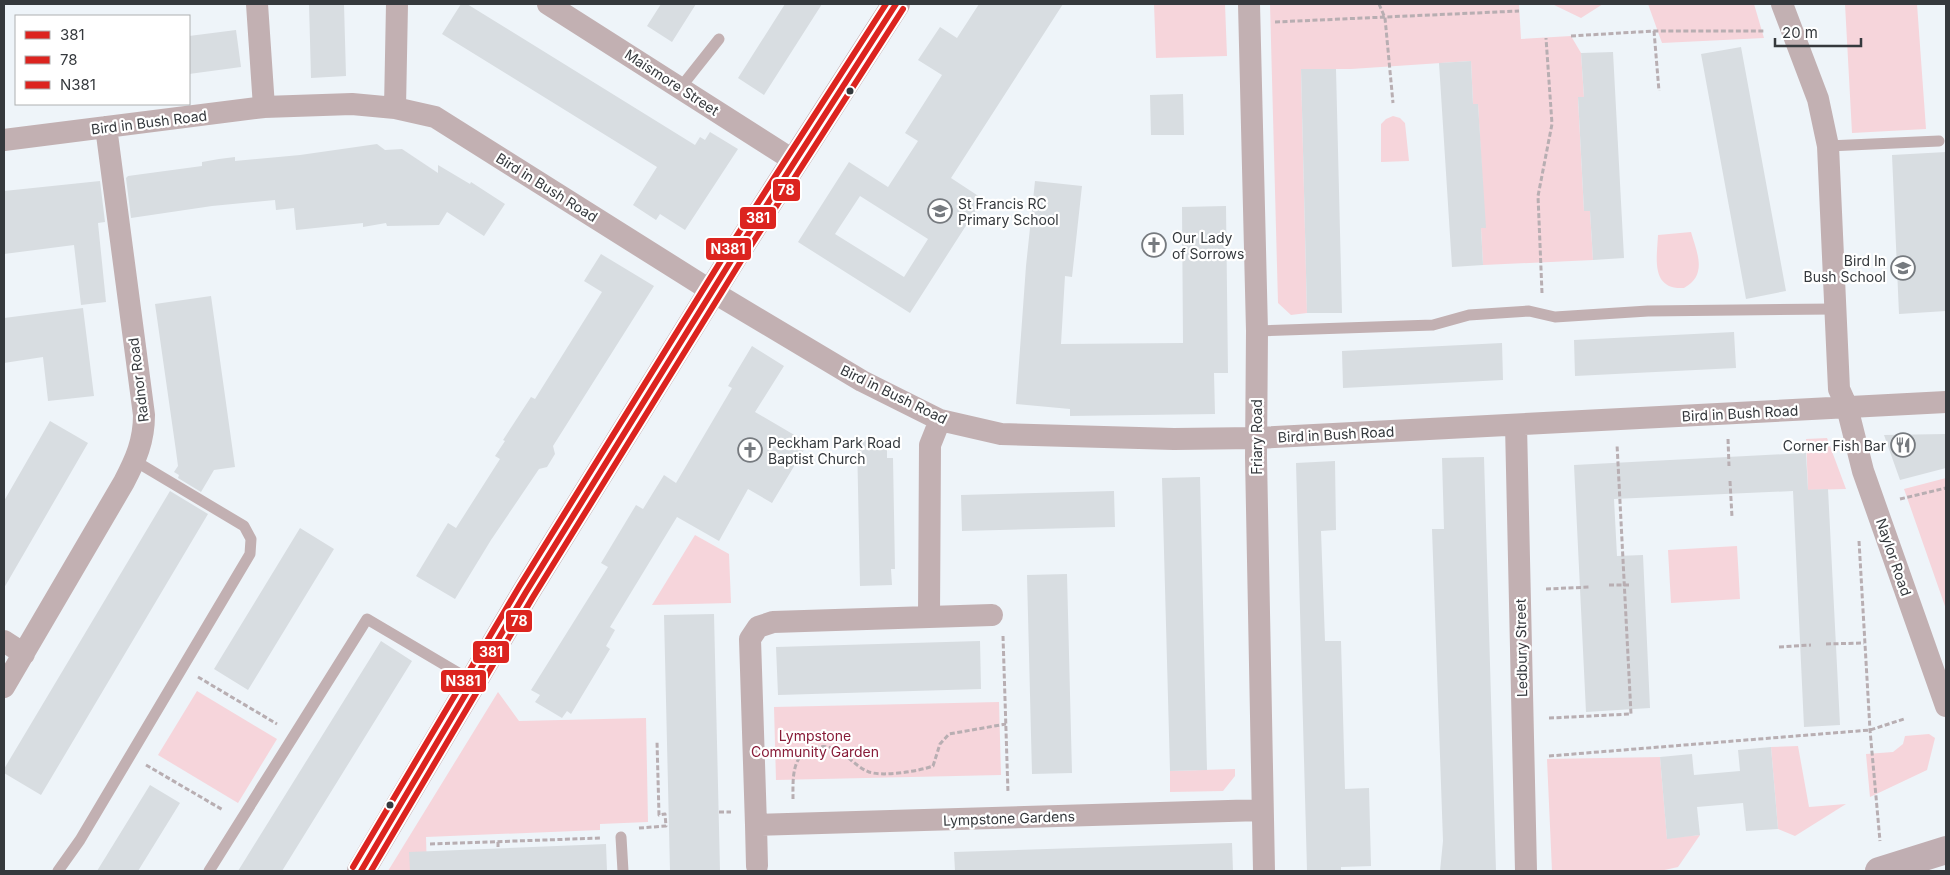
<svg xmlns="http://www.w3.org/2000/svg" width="1950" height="875" font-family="Inter,sans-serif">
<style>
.green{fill:#f6d5db}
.building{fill:#d8dde1;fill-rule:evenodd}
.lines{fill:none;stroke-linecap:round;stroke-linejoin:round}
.path{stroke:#b8aeb2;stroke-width:3;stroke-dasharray:5 2.5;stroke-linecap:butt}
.lane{stroke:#c2b0b2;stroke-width:11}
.street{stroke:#c2b0b2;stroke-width:22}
.secondary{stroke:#c0aeb2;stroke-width:28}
.bus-1-casing{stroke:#fff;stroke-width:10}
.bus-2-casing{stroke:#fff;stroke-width:10}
.bus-3-casing{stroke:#fff;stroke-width:10}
.bus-1{stroke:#dc241f;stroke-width:6}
.bus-2{stroke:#dc241f;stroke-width:6}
.bus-3{stroke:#dc241f;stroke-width:6}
.bus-dot{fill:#35393d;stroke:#fff;stroke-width:2}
.labels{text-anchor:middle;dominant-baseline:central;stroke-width:4.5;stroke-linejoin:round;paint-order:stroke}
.street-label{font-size:14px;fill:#35393d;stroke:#fff}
.poi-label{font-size:14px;fill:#35393d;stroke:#fff;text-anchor:start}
.park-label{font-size:14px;fill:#871b37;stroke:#fff}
.line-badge{stroke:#fff;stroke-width:2}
.badge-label{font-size:14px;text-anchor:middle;font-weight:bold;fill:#fff}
</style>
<rect width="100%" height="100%" fill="#eef4f9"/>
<path class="green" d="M1154,4H1225L1227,56L1156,58Z
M1270,4H1519L1521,39L1571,36L1581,53L1584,97L1578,98L1584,211H1590L1593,260L1483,265L1481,228H1485L1478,104H1473L1471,61L1351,69H1301L1307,313L1291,315L1278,303Z
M1552,4H1603L1581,18Z
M1648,4H1754L1764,38L1662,43Z
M1845,4H1917L1926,129L1852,133Z
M1393,116L1400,118L1405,123L1409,161L1381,162V124L1386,119Z
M1691,232C1697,253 1708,275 1684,288C1650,290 1657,258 1658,235Z
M1827,438L1846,489L1808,490L1806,439Z
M1946,478V609L1904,489Z
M695,535L729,554L731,603L652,605Z
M1737,546L1740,599L1671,603L1668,550Z
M197,691L277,739L238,803L158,755Z
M498,692L519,721L646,718L648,822L600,824V830L426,837L427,871H388Z
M999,702L1001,775L776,780L774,707Z
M1929,734L1935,738L1927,770L1870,797L1866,754L1893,752L1903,744L1905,736Z
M1798,746L1809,807L1846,804L1795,836L1778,829L1771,747Z
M1660,757L1667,838L1700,835L1678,867L1660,871H1552L1547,759Z
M1235,769V776L1223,791L1170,792V771Z"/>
<path class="building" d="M309,4H344L346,76L311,78Z
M461,4H467L695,145L700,137L705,140L710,132L738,149L685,230L660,214L656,220L633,205L657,167L442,34Z
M661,4H696L672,42L647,26Z
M785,4H822L764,95L738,78Z
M979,4H1063L951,178L983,199L910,313L798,242L849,162L888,187L918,141L905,133L942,75L918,60L940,27L957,38ZM860,196L928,239L904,277L835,234Z
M236,30L241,67L189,74V36Z
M1741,47L1786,291L1746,299L1701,54Z
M1613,52L1624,258L1593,260L1590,211H1584L1578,97H1584L1581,53Z
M1471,61L1473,104H1478L1486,228H1481L1483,265L1452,267L1439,63Z
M1301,69H1336L1342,313H1307Z
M1183,94L1184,135H1151L1150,95Z
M377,144L385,150L402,149L438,173V165L470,184L471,182L505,204L484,236L447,212L439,225L387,226L386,223L363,227V223L296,230L294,208L276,210L275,200L212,206L131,218L126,178L128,176L202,166V162L219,159L235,157V161L300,155Z
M1946,152V311L1899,314L1892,155Z
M100,181L105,222L98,223L106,302L81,305L74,245L4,254V191Z
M1035,181L1082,186L1072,277L1065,276L1061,344L1183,343L1182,207L1226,206L1228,373H1214L1215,414L1070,416V409L1016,404L1026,266Z
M601,254L654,286L553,446L555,454L547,467L539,469L491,540L455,599L416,576L448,523L456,528L500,459L495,456L505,441L503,440L531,397L535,399L602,292L584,281Z
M211,296L235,467L214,470L201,492L178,478L179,475L174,472L178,466L176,451L155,304Z
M83,308L94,396L48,401L43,357L4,363V318Z
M1734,332L1736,368L1575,376L1574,340Z
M1502,343L1503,380L1343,388L1342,351Z
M752,346L784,366L755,412L808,443L772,503L748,489L719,541L677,517L610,627L615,630L606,646L610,649L571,714L567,711L562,718L535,702L540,695L531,690L608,567L601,563L636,505L643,509L664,475L676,483L732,388L728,386Z
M50,421L88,443L4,588V501Z
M1946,434V468L1900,480L1884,435Z
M857,440H887V458H893L895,569H891L892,585L860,586Z
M1806,453L1808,490H1802L1828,489L1840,725L1804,727L1793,491L1614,499L1617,556L1643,555L1650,708L1586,712L1574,465Z
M1484,457L1496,871H1440L1443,841L1432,529H1444L1442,458Z
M1335,461L1336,530L1321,531L1325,641H1341L1345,789L1369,788L1371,866L1341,867V871H1307L1296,463Z
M1200,477L1207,770L1170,771L1162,478Z
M170,491L208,514L41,795L4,773V769Z
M1114,491L1115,527L962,531L961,495Z
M300,528L334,549L248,690L214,669Z
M1067,574L1072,773L1032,774L1027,575Z
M714,614L720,871H670L664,615Z
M381,641L412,661L282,871H238Z
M980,641L981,689L778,695L776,647Z
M1771,747L1778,829L1746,831L1743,803L1697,807L1700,835L1667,839L1660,757L1692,754L1694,775L1740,771L1738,750Z
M150,785L180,803L138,871H97Z
M1232,843L1233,871H955L954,852Z
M606,844L607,871H410L409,852Z"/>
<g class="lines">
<path class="path" d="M1379,4L1385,18L1393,103
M1275,22L1519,11
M1654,31L1659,91
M1571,36L1654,31H1764
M1542,293L1538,196L1552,124L1546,38
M1728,439L1729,466
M1730,481L1732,517
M1900,499L1946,488
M1859,541L1870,730L1880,841
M1609,585H1629
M1546,589L1590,587
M1003,636L1008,793
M1826,644L1864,643
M1779,647L1811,645
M198,677L277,724
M1549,718L1631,714L1617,444
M1549,756L1870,730L1904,719
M146,765L223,810
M793,799C793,779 791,753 815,748C821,746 828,746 834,749C847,754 856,767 869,772C883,777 920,771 933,766L940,744L949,734L1006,724
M719,812H731
M639,828L666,826L665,814L659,815L657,741
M498,842V849
M430,844L602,838"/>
<path class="lane" d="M681,87L719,39
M1828,146L1939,141
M1257,331L1433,325L1469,315L1529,311L1555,317L1648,311L1835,309
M621,837L623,871
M58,871L80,840L250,554L251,539L244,526L135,461
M209,871L367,619L472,681"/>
<path class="street" d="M257,4L264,107
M548,4L796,162
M1249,4L1257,331L1256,457L1264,871
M1782,4L1818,99L1828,146L1839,389L1847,407L1863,471L1946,706
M395,108L397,4
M4,140L264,107L352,104L395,108L435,117L713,292L862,381L940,420L1001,434L1174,439L1256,438L1946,402
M940,420L930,445L929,617L773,622L758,627L750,639L756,825L1262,810
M1516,425L1526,871
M929,617L992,615
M4,641L24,654
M4,687L124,482C136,459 144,441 144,415L106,127
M756,825L757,866"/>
<path class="secondary" d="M361,871L526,592L734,256L896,4
M1879,871L1946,850"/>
<g class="bus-1-casing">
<path id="bus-1" d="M361,871L526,592L734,256L896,4"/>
</g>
<g class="bus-2-casing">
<path id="bus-2" d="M371,871L533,597L741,261L903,9"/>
</g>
<g class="bus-3-casing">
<path id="bus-3" d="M353,867L519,587L727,251L886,4"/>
</g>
<use href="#bus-1" class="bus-1"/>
<use href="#bus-2" class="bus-2"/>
<use href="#bus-3" class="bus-3"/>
</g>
<defs>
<g id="school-ring" transform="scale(1.25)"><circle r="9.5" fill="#fff" stroke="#767a7f" stroke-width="1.5"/><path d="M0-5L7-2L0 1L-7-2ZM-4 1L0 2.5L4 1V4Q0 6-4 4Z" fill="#767a7f"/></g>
<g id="church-ring" transform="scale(1.25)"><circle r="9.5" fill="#fff" stroke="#767a7f" stroke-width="1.5"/><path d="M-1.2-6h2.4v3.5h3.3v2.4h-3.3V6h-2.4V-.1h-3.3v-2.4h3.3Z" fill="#767a7f"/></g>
<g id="restaurant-ring" transform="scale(1.25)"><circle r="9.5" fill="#fff" stroke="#767a7f" stroke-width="1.5"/><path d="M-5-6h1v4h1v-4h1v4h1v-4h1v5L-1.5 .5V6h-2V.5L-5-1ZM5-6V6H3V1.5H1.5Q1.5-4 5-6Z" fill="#767a7f"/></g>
</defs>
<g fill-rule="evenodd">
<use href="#school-ring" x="940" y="211"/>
<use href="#church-ring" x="1154" y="245"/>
<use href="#school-ring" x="1903" y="268"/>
<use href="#restaurant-ring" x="1903" y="445"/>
<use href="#church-ring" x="750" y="450"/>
</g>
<g class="bus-dot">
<circle cx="850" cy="91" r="4.5"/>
<circle cx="390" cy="805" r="4.5"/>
</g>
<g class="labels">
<g class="street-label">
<text transform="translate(672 82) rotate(33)">Maismore Street</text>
<text transform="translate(149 122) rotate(-7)">Bird in Bush Road</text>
<text transform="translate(547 187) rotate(32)">Bird in Bush Road</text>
<text transform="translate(138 380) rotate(-97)">Radnor Road</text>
<text transform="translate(894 394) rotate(26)">Bird in Bush Road</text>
<text transform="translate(1740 413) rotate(-3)">Bird in Bush Road</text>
<text transform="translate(1336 434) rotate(-3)">Bird in Bush Road</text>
<text transform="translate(1256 437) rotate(-90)">Friary Road</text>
<text transform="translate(1894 557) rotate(71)">Naylor Road</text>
<text transform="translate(1521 648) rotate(-91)">Ledbury Street</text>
<text transform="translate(1009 818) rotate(-2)">Lympstone Gardens</text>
</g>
<g class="poi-label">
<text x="958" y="203">St Francis RC<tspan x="958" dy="16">Primary School</tspan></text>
<text x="1172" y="237">Our Lady<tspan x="1172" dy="16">of Sorrows</tspan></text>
<text x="1886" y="260" text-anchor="end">Bird In<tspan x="1886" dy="16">Bush School</tspan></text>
<text x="768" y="442">Peckham Park Road<tspan x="768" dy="16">Baptist Church</tspan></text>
<text x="1886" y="445" text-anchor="end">Corner Fish Bar</text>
</g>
<g class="park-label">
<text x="815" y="735">Lympstone<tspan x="815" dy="16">Community Garden</tspan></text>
</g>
</g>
<g class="line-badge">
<rect x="772" y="178" width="29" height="24" rx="5" fill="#dc241f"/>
<rect x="739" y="206" width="38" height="24" rx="5" fill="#dc241f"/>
<rect x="705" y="237" width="47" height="24" rx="5" fill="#dc241f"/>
<rect x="505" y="609" width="28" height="24" rx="5" fill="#dc241f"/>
<rect x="472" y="640" width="38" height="24" rx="5" fill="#dc241f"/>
<rect x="440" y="669" width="47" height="24" rx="5" fill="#dc241f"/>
</g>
<g class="badge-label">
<text x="786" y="195">78</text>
<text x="758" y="223">381</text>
<text x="728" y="254">N381</text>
<text x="519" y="626">78</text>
<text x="491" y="657">381</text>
<text x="463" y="686">N381</text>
</g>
<rect width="1950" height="875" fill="none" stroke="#35393d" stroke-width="10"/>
<rect x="15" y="15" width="175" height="90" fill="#ffffff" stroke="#aeb0b1"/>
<rect x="25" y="31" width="25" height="8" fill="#dc241f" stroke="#aeb0b1"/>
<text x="60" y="40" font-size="15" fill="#35393d">381</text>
<rect x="25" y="56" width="25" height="8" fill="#dc241f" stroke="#aeb0b1"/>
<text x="60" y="65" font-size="15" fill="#35393d">78</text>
<rect x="25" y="81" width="25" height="8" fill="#dc241f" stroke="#aeb0b1"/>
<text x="60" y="90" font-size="15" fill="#35393d">N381</text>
<path d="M1775 38v8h86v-8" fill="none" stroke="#35393d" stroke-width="2.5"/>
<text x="1782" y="38" font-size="15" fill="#35393d" stroke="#ffffff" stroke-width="4" paint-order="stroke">20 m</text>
</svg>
